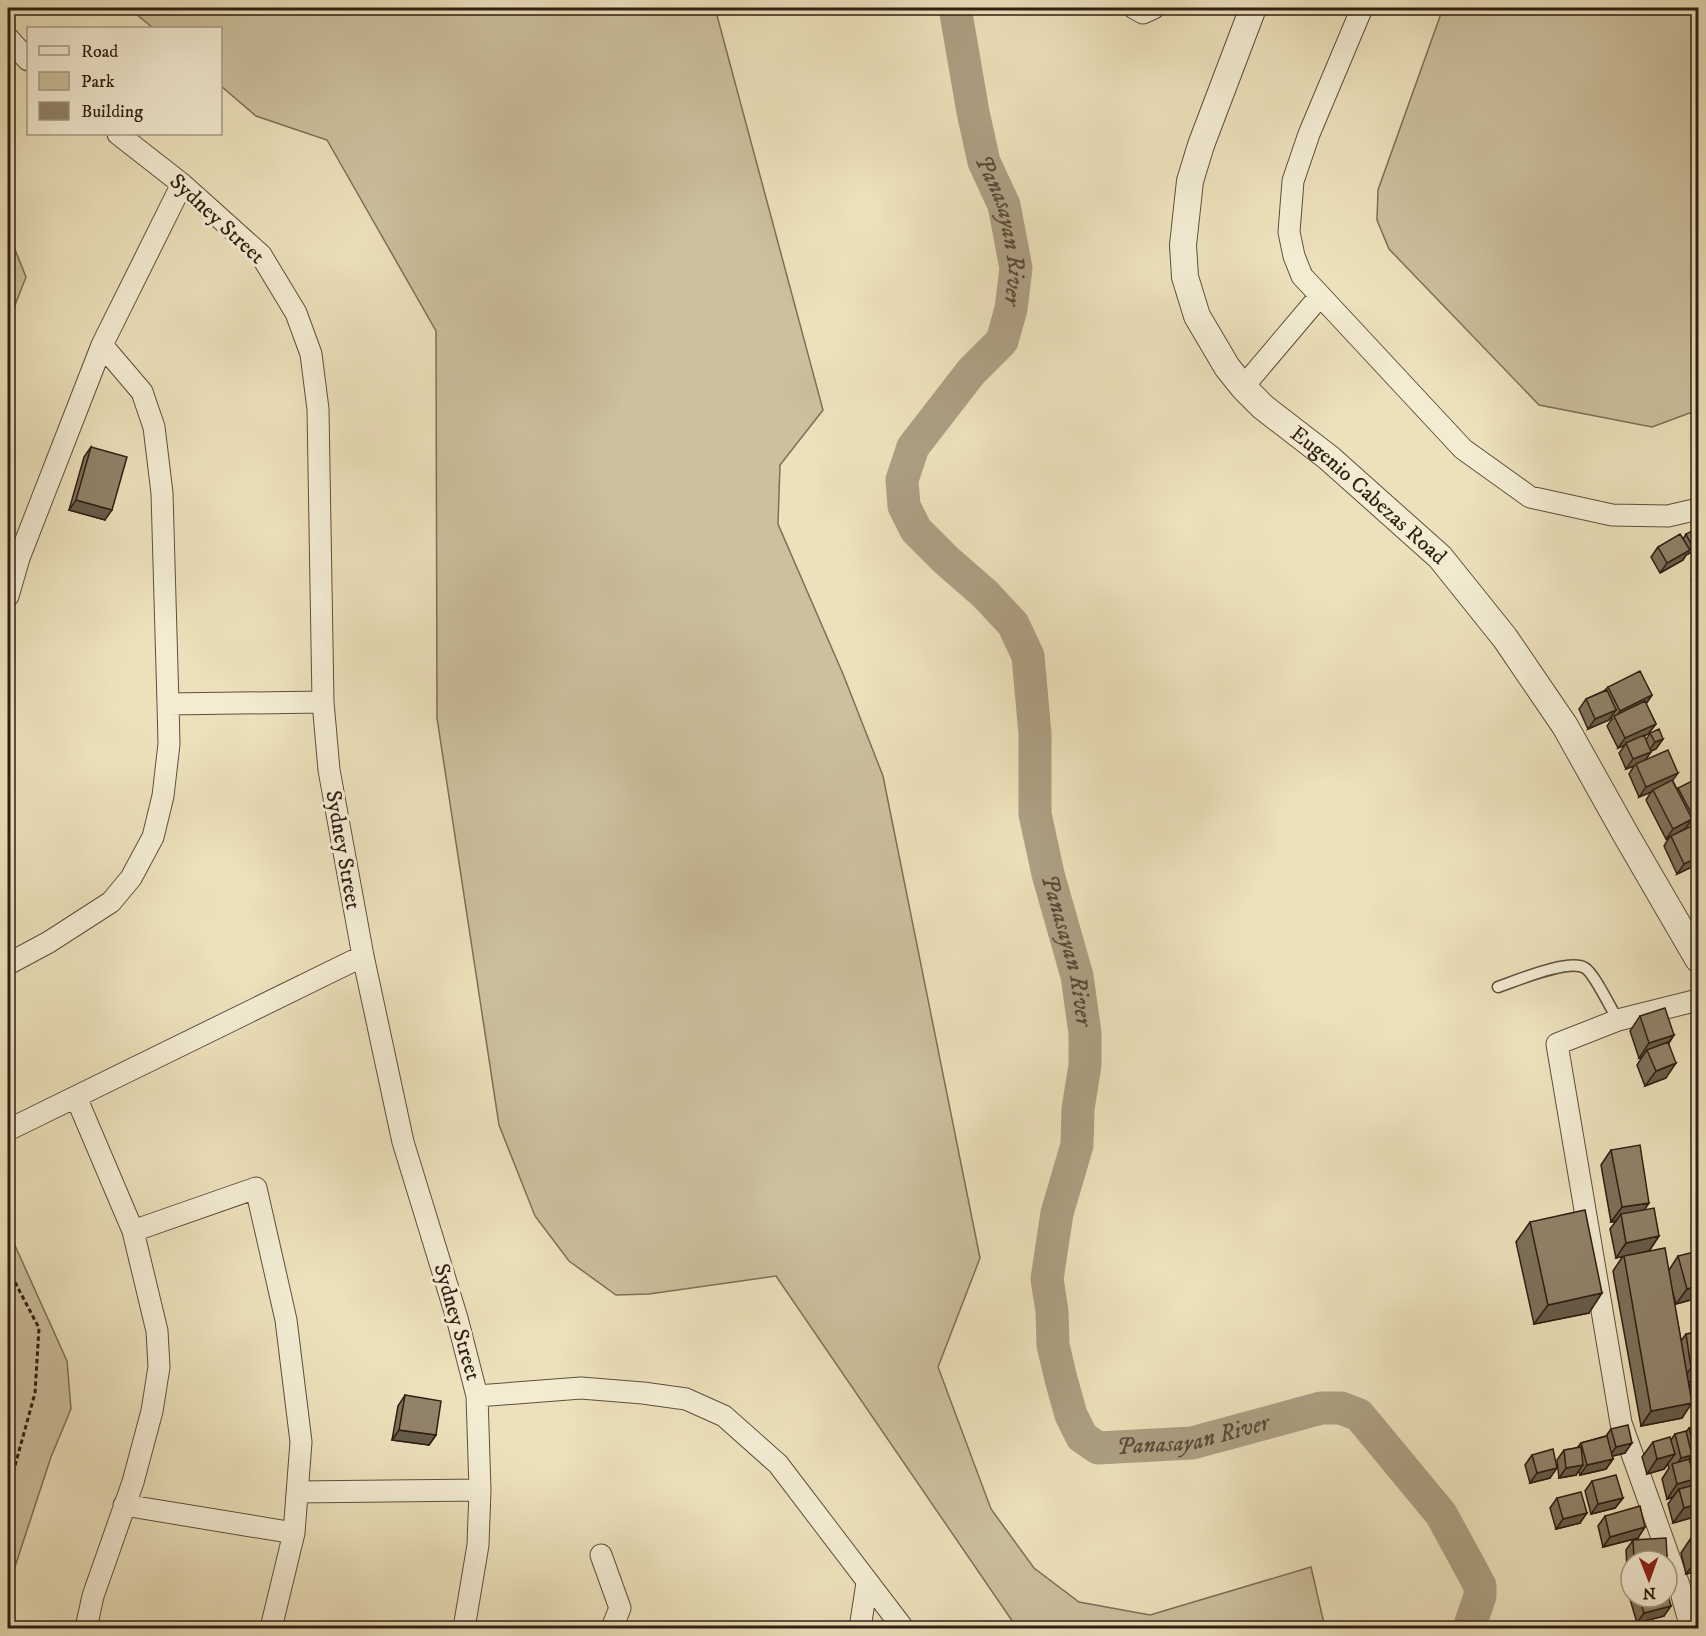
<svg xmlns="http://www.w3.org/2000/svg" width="1706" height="1636" font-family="'IM FELL DW Pica',serif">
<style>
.green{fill:#ccc09e;stroke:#7e6f58;stroke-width:1.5}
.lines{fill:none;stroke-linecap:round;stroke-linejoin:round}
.river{stroke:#ac9f82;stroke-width:33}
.service-casing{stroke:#5e4f3d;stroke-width:13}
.minor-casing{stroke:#5e4f3d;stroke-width:23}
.tertiary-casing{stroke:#5e4f3d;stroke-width:28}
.path{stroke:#2f1e13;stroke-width:3;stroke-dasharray:4.5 3;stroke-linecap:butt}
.service{stroke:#f3ecd3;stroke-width:10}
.minor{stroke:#f3ecd3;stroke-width:21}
.tertiary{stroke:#f3ecd3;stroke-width:26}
.wall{fill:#7d715b;stroke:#2f1e13;stroke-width:1.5;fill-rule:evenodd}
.shaded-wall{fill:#665c4a;stroke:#2f1e13;stroke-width:1.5}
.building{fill:#91836a;stroke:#2f1e13;stroke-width:1.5}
.labels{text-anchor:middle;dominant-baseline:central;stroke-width:6;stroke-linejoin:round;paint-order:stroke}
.street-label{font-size:22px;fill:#2f1e13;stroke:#f3ecd3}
.water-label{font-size:24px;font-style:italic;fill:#5b4b3a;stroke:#f3ecd3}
</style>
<rect width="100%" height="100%" fill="#ece1bb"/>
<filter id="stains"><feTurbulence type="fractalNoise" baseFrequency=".00333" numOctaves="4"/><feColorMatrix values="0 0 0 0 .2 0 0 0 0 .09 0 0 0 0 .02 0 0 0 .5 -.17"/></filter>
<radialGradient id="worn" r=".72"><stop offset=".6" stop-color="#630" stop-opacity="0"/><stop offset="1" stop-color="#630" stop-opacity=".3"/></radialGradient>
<path class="green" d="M129,8H715L823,410L780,465L778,524L843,674L883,776L980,1258L938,1367L991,1509L1034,1568L1079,1602L1150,1615L1311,1567L1325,1628H1017L776,1276L649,1294L616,1295L569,1261L535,1216L499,1125L437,718L436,331L327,140L256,116L221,86L220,28H153Z
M1443,8H1698V410L1652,427L1539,405L1389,249L1377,220L1378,190Z
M8,232L26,277L8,323Z
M8,1230L67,1361L71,1409L51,1457L8,1588Z"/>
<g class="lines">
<path class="river" id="s1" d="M955,8L973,112L984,162L1004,205L1016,268L1011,309L1002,341L971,372L913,447L902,480L904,506L916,530L946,560L985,594L1013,624L1028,656L1035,734V814L1048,874L1077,976L1085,1033V1065L1078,1109L1077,1145L1057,1213L1047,1279L1052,1311L1053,1345L1061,1379L1071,1415L1082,1437L1098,1448L1192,1443L1321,1408H1341L1359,1415L1441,1514L1471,1569L1480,1586V1596L1469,1628"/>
<g class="service-casing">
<path id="service" d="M1498,987C1516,981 1569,958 1585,968C1594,973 1611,1009 1618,1020"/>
</g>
<g class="minor-casing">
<path id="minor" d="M1134,8L1143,13L1154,8
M1362,8L1309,134L1293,181L1289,232L1294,256L1302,276L1463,449L1530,497L1612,515L1668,516L1698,509
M8,38L28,60
M118,134L182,184L261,255L296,313L311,354L318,409L323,702L329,770L363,956L403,1142L457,1318L477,1396L480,1490L478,1545L464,1628
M1243,387L1320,296
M8,596L19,558L102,345L182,184
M168,704L323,702
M8,964L49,942L111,902L131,878L153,837L163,796L169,744L168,704L162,493L154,427L142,392L102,345
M76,1097L133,1231L157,1331L159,1367L152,1411L133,1482L93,1596L86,1628
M8,1130L363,956
M133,1231L256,1188L286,1320L301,1442L294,1533L271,1628
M477,1396L581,1388L643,1393L686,1399L724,1416L778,1464L903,1628
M297,1492L480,1490
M124,1505L294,1533
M601,1555L620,1608L612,1628
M860,1628L867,1583
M1691,1628L1679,1585L1621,1423L1557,1044L1618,1020L1698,1000"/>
</g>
<g class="tertiary-casing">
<g id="tertiary">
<path id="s2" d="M1253,8L1201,145L1190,181L1183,245L1185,277L1197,316L1227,367L1243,387L1263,407L1329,458L1440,557L1505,638L1565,726L1626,835L1698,959"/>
</g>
</g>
<path class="path" d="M8,1269L39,1328L35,1393L8,1491"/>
<use href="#service" class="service"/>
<use href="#minor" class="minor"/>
<use href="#tertiary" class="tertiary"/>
</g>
<path class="wall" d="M91,447L105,520L69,510L84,457Z
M1686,534L1697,549L1686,555L1683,560L1660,573L1651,557L1658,547L1683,539Z
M1698,569V599L1691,579Z
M1608,687L1652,695L1646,704L1656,724L1648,734L1644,736L1646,740L1650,733L1663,739L1656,749L1651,751L1645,760L1673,781L1677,789L1678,788L1698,793V864L1677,874L1664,846L1670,836L1666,839L1646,800L1651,792L1639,797L1629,774L1634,766L1626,769L1619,753L1625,745L1618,748L1607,726L1612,719L1611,717L1609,720L1588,729L1579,709L1586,699L1604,691Z
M1698,883V909L1692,892Z
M1640,1016L1674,1035L1669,1043L1666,1078L1645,1086L1637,1065L1642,1057L1639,1058L1630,1031Z
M1611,1150L1659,1236L1649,1251L1669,1270L1678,1256L1698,1298L1676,1304L1671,1286L1681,1341L1686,1334L1698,1332V1399L1692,1400L1682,1418L1641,1426L1613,1271L1623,1256L1616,1258L1610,1229L1616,1221L1611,1222L1601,1165ZM1694,1381L1690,1387L1689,1382Z
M1530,1222L1589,1313L1534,1324L1516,1242Z
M405,1395L436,1435L429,1445L392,1440L398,1406Z
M1698,1426V1463L1691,1465L1690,1486L1694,1517L1673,1523L1668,1504L1673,1497L1667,1499L1662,1479L1669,1468L1668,1464L1664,1469L1647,1474L1642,1457L1653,1442L1671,1440L1675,1434L1686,1432L1689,1428Z
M1611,1429L1625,1453L1612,1456L1613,1459L1606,1469L1580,1475L1579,1471L1576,1475L1559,1478L1557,1460L1564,1450L1577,1448L1581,1443L1606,1436Z
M1532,1455L1550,1478L1530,1483L1525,1465Z
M1592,1481L1623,1498L1615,1508L1591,1514L1585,1491Z
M1557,1498L1580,1523L1556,1529L1550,1508Z
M1605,1516L1638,1538L1603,1547L1598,1526Z
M1698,1536V1571L1686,1574L1681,1553L1691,1538Z
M1633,1540L1663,1561H1631V1567L1627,1568L1626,1550Z
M1631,1597H1667L1664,1616L1637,1623L1630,1599Z"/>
<path class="shaded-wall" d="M76,500L112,510L105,520L69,510Z
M1698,542V547L1697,549L1686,555L1683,560L1660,573L1667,563L1688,551L1692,546Z
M1652,695L1645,705L1615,718L1620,711Z
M1616,710L1609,720L1588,729L1595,719Z
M1656,724L1648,734L1627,744L1626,743L1625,745L1618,748L1625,738Z
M1663,739L1656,749L1648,752L1655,742Z
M1651,752L1644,762L1636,764L1634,766L1626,769L1633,759Z
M1678,773L1671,783L1653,790L1651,792L1639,797L1646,787Z
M1698,818V824L1688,830L1695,820Z
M1692,819L1685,829L1666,839L1673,829Z
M1698,857V864L1677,874L1684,864Z
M1674,1035L1663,1050H1647L1642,1057L1639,1058L1649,1043Z
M1676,1063L1666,1078L1645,1086L1656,1071Z
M1649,1203L1639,1218L1621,1214L1616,1221L1611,1222L1622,1207Z
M1659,1236L1649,1251L1616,1258L1626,1243Z
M1698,1286V1298L1676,1304L1687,1289Z
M1602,1293L1589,1313L1534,1324L1548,1305Z
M1698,1367V1378V1375L1694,1381L1680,1383L1691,1368Z
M1698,1387V1399L1689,1400Z
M1692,1403L1682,1418L1641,1426L1651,1411Z
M399,1430L436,1435L429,1445L392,1440Z
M1632,1443L1625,1453L1609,1457L1616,1447Z
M1698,1450V1463L1685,1466L1695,1451Z
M1675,1454L1664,1469L1647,1474L1657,1459Z
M1692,1455L1682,1470L1674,1469L1681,1458Z
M1613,1459L1606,1469L1580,1475L1587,1465Z
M1583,1465L1576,1475L1559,1478L1566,1468Z
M1557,1468L1550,1478L1530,1483L1537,1473Z
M1695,1479L1684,1494L1679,1489L1673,1497L1667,1499L1677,1484Z
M1623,1498L1615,1508L1591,1514L1598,1504Z
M1698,1504V1511L1694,1517L1673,1523L1684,1508Z
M1587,1513L1580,1523L1556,1529L1563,1519Z
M1645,1527L1638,1538L1603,1547L1610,1537Z
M1667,1556L1663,1561H1632L1634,1558Z
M1697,1559H1698V1571L1686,1574Z
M1671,1606L1664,1616L1637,1623L1644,1613Z"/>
<path class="building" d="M91,447L127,457L112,510L76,500Z
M1698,528V542L1692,546L1686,534Z
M1680,534L1690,550L1667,563L1658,547Z
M1640,671L1652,695L1620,711L1608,687Z
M1607,690L1616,710L1595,719L1586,699Z
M1645,701L1656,724L1625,738L1614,716Z
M1659,729L1663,739L1655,742L1650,733Z
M1644,735L1651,752L1633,759L1626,743Z
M1668,750L1678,773L1646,787L1636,764Z
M1672,780L1692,819L1673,829L1653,790Z
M1692,781L1698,793V818L1695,820L1678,788Z
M1698,823V857L1684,864L1671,836Z
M1665,1008L1674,1035L1649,1043L1640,1016Z
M1668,1042L1676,1063L1656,1071L1647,1050Z
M1640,1145L1649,1203L1622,1207L1611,1150Z
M1654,1208L1659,1236L1626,1243L1621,1214Z
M1585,1210L1602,1293L1548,1305L1530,1222Z
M1665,1248L1692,1403L1651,1411L1624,1256Z
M1698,1251V1286L1687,1289L1678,1256Z
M1698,1332V1367L1691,1368L1686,1334Z
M405,1395L441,1401L436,1435L399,1430Z
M1628,1425L1632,1443L1616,1447L1611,1429Z
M1698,1426V1450L1695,1451L1689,1428Z
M1686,1431L1692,1455L1681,1458L1675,1434Z
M1607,1436L1613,1459L1587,1465L1581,1443Z
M1670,1437L1675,1454L1657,1459L1653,1442Z
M1581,1447L1583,1465L1566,1468L1564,1450Z
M1553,1449L1557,1468L1537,1473L1532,1455Z
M1689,1459L1695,1479L1677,1484L1672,1464Z
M1616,1475L1623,1498L1598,1504L1592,1481Z
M1698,1484V1504L1684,1508L1679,1489Z
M1581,1492L1587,1513L1563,1519L1557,1498Z
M1640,1506L1645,1527L1610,1537L1605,1516Z
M1698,1536V1559H1697L1691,1538Z
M1666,1538L1667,1556L1634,1558L1633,1540Z
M1667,1592L1671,1606L1644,1613L1639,1597H1667Z"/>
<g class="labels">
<g class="street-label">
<text transform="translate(217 219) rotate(43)">Sydney Street</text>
<text stroke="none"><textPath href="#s2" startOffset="572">Eugenio Cabezas Road</textPath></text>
<text transform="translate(343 850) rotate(80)">Sydney Street</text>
<text transform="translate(457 1322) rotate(74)">Sydney Street</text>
</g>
<g class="water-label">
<text stroke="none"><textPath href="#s1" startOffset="228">Panasayan River</textPath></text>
<text stroke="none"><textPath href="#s1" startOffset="1038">Panasayan River</textPath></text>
<text stroke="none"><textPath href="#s1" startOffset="1652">Panasayan River</textPath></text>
</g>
</g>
<rect width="1706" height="1636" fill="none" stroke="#ece1bb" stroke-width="30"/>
<rect x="9" y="9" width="1688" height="1618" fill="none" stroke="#2f1e13" stroke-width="3"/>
<rect x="15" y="15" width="1676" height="1606" fill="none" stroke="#2f1e13" stroke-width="1.5"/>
<rect x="27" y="27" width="195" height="108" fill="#f3ecd3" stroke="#a59a86" stroke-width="1.5"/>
<rect x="39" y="46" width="30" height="9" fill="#f3ecd3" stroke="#a59a86" stroke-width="1.5"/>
<text x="81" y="57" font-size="18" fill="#2f1e13">Road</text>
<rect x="39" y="72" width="30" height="18" fill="#ccc09e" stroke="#a59a86" stroke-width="1.5"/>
<text x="81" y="87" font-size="18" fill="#2f1e13">Park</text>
<rect x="39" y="102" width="30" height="18" fill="#91836a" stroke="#a59a86" stroke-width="1.5"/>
<text x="81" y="117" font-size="18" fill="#2f1e13">Building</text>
<g transform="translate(1649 1579) rotate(179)"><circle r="28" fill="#f3ecd3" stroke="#a59a86" stroke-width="1.5"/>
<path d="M0-4.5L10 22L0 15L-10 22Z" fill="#8f2418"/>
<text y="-9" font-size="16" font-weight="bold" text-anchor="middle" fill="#2f1e13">N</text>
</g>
<rect width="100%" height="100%" filter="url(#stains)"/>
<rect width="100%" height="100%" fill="url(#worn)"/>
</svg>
